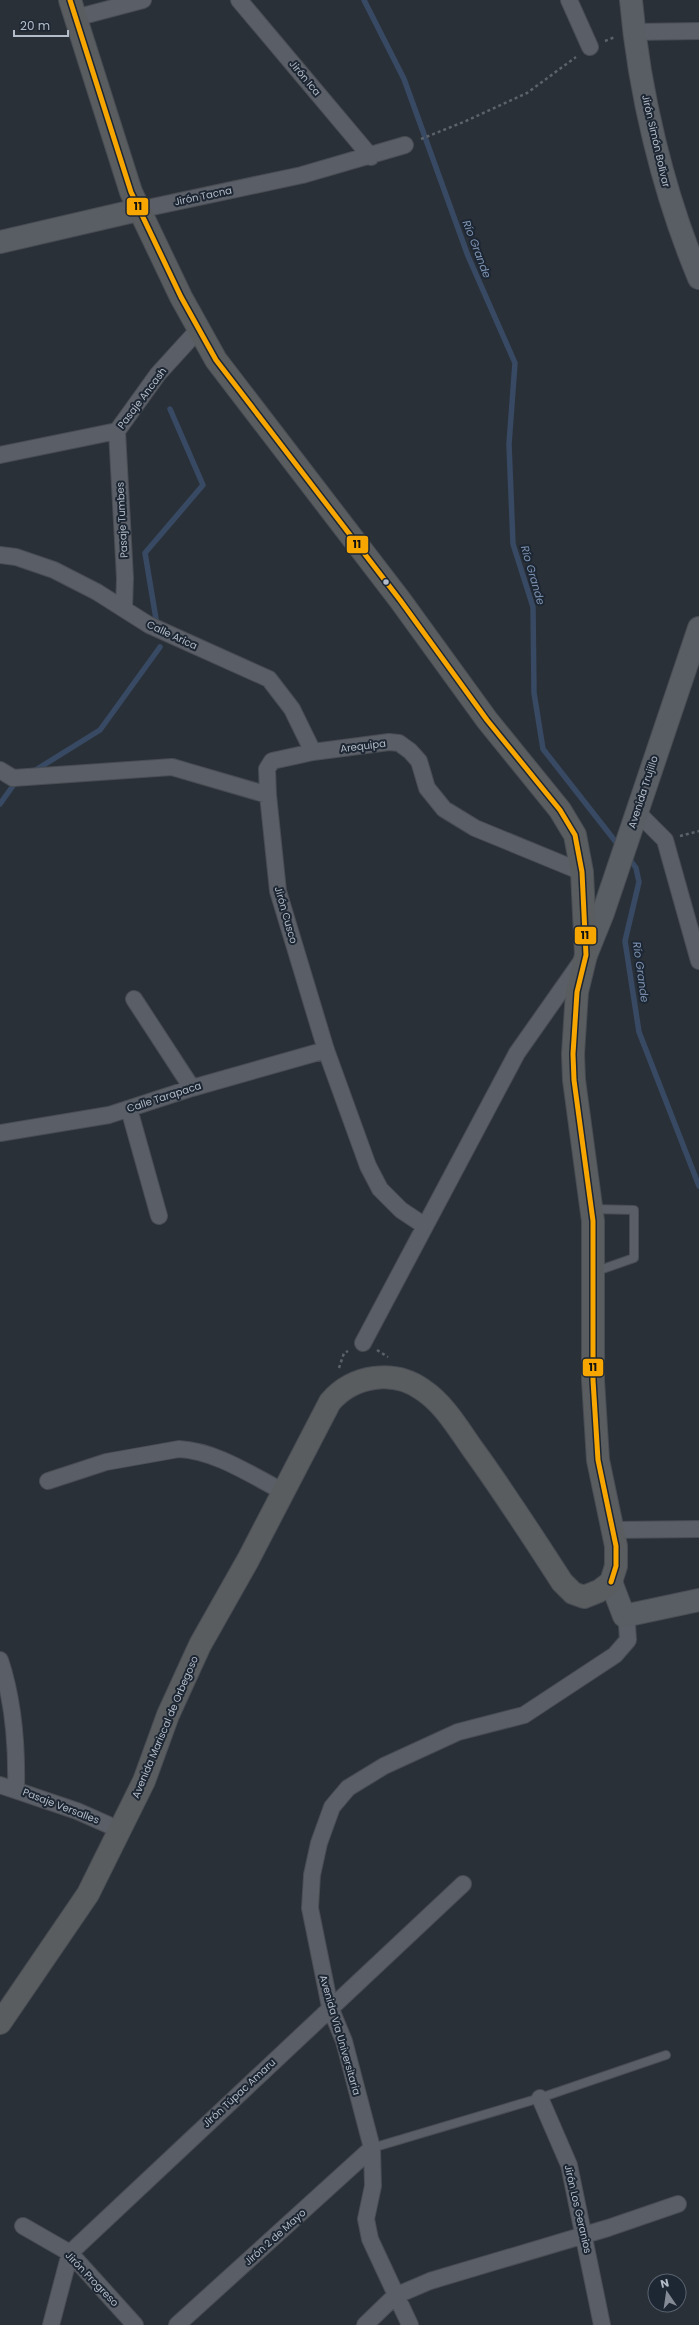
<svg xmlns="http://www.w3.org/2000/svg" width="699" height="2325" font-family="Poppins,sans-serif">
<style>
.lines{fill:none;stroke-linecap:round;stroke-linejoin:round}
.stream{stroke:#384963;stroke-width:5.5}
.lane-casing{stroke:#484c53;stroke-width:10}
.street-casing{stroke:#484c53;stroke-width:18}
.secondary-casing{stroke:#484c53;stroke-width:24}
.highway-casing{stroke:#474c53;stroke-width:24}
.path{stroke:#5d636a;stroke-width:2.5;stroke-dasharray:3 3;stroke-linecap:butt}
.lane{stroke:#5a5e66;stroke-width:8}
.street{stroke:#5a5e66;stroke-width:16}
.secondary{stroke:#595d64;stroke-width:22}
.highway{stroke:#5a5d60;stroke-width:22}
.bus-1-casing{stroke:#1d2633;stroke-width:8}
.bus-1{stroke:#f7a600;stroke-width:5}
.bus-dot{fill:#b4bcc9;stroke:#1d2633;stroke-width:1.5}
.labels{text-anchor:middle;dominant-baseline:central;stroke-width:4;stroke-linejoin:round;paint-order:stroke}
.street-label{font-size:10px;fill:#b4bcc9;stroke:#1d2633}
.water-label{font-size:11px;font-style:italic;fill:#7c92b1;stroke:#1d2633}
.line-badge{stroke:#1d2633;stroke-width:1.5}
.pale-badge-label{font-size:11px;text-anchor:middle;font-weight:bold;fill:#111}
</style>
<rect width="100%" height="100%" fill="#2a3038"/>
<g class="lines">
<path class="stream" d="M364,0L404,79L468,256L515,363L509,444L513,544L533,607L534,693L543,749L619,846
M156,619L145,553L203,485L170,409
M34,771L100,730L160,647
M0,804L15,783
M628,857L636,868L639,882L625,941L639,1032L699,1186"/>
<g class="lane-casing">
<path id="lane" d="M592,1209L634,1210V1258L594,1272
M372,2148L540,2098L666,2055"/>
</g>
<g class="street-casing">
<path id="street" d="M239,0L371,157
M569,0L590,47
M75,18L143,0
M634,32L699,31
M138,210L302,175L405,145
M117,431L125,578L124,609
M0,455L117,431L158,374L199,329
M0,555L16,557L54,570L97,592L149,625L269,679L292,709L313,752
M0,770L13,778L172,767L268,795
M637,812L665,840L699,961
M134,999L192,1088
M129,1109L159,1216
M0,1133L109,1115L192,1088L326,1050
M425,1226L401,1210L380,1189L368,1166L326,1050L278,891L268,795L267,769L272,761L313,752L389,742L399,743L410,751L419,761L427,788L444,809L475,828L582,872
M363,1343L517,1053L581,962
M48,1481L106,1462L179,1449C216,1451 251,1475 284,1492
M612,1530L699,1529
M0,1660C14,1702 17,1746 16,1789
M0,1785L77,1811L120,1830
M540,2098L569,2165L602,2325
M23,2226L70,2253L135,2325
M51,2325L70,2253L463,1884
M177,2325L372,2148
M365,2325L395,2296L430,2281L608,2228L678,2204
M410,2325L370,2239L366,2219L373,2186L372,2148L344,2041L330,2007L310,1908L312,1875L319,1843L332,1807L348,1788L384,1766L458,1732L524,1715L615,1655L628,1640L627,1625L624,1616"/>
</g>
<g class="secondary-casing">
<path id="secondary" d="M631,0C639,92 663,192 699,278
M0,242L138,210
M586,955L603,913L699,628
M611,1582L624,1616L699,1600"/>
</g>
<g class="highway-casing">
<path id="highway" d="M0,2023L88,1894L144,1781L168,1715L200,1645L248,1560L330,1402C353,1375 394,1369 423,1390C444,1404 458,1428 472,1448C504,1492 533,1537 562,1582L573,1593L584,1597L599,1591L611,1582L616,1566V1546L598,1460L593,1380V1221L574,1080L573,1054L577,992L586,955L582,872L575,835L560,810L487,720L400,600L216,360L181,297L131,192L70,0"/>
</g>
<path class="path" d="M605,41L615,37
M421,139L466,121L527,93L576,57
M680,836L699,831
M377,1350L388,1357
M339,1368L344,1353L348,1351"/>
<use href="#lane" class="lane"/>
<use href="#street" class="street"/>
<use href="#secondary" class="secondary"/>
<use href="#highway" class="highway"/>
<g class="bus-1-casing">
<path id="bus-1" d="M70,0L131,192L181,297L216,360L400,600L487,720L560,810L575,835L582,872L586,955L577,992L573,1054L574,1080L593,1221V1380L598,1460L616,1546V1566L611,1582"/>
</g>
<use href="#bus-1" class="bus-1"/>
</g>
<circle class="bus-dot" cx="386" cy="582" r="3.5"/>
<g class="labels">
<g class="street-label">
<text transform="translate(305 78) rotate(50)">Jirón Ica</text>
<text transform="translate(656 141) rotate(77)">Jirón Simón Bolívar</text>
<text transform="translate(203 196) rotate(-12)">Jirón Tacna</text>
<text transform="translate(142 398) rotate(-53)">Pasaje Ancash</text>
<text transform="translate(122 520) rotate(-93)">Pasaje Tumbes</text>
<text transform="translate(172 635) rotate(25)">Calle Arica</text>
<text transform="translate(363 746) rotate(-7)">Arequipa</text>
<text transform="translate(643 792) rotate(-72)">Avenida Trujillo</text>
<text transform="translate(286 915) rotate(74)">Jirón Cusco</text>
<text transform="translate(164 1097) rotate(-18)">Calle Tarapaca</text>
<text transform="translate(165 1727) rotate(-67)">Avenida Mariscal de Orbegoso</text>
<text transform="translate(61 1806) rotate(21)">Pasaje Versalles</text>
<text transform="translate(340 2035) rotate(74)">Avenida Vía Universitaria</text>
<text transform="translate(239 2093) rotate(-43)">Jirón Túpac Amaru</text>
<text transform="translate(578 2209) rotate(77)">Jirón Los Geranios</text>
<text transform="translate(275 2237) rotate(-42)">Jirón 2 de Mayo</text>
<text transform="translate(92 2279) rotate(46)">Jirón Progreso</text>
</g>
<g class="water-label">
<text transform="translate(477 249) rotate(69)">Río Grande</text>
<text transform="translate(533 575) rotate(74)">Río Grande</text>
<text transform="translate(641 972) rotate(82)">Río Grande</text>
</g>
</g>
<g class="line-badge">
<rect x="126" y="197" width="23" height="19" rx="4" fill="#f7a600"/>
<rect x="346" y="535" width="23" height="19" rx="4" fill="#f7a600"/>
<rect x="574" y="926" width="23" height="19" rx="4" fill="#f7a600"/>
<rect x="582" y="1358" width="22" height="19" rx="4" fill="#f7a600"/>
</g>
<g class="pale-badge-label">
<text x="138" y="210">11</text>
<text x="357" y="548">11</text>
<text x="585" y="939">11</text>
<text x="593" y="1371">11</text>
</g>
<g transform="translate(667 2293) rotate(347)"><circle r="19" fill="#1d2633" stroke="#59626f"/>
<path d="M0-3L7 15L0 10L-7 15Z" fill="#848b96"/>
<text y="-6" font-size="11" font-weight="bold" text-anchor="middle" fill="#b4bcc9">N</text>
</g>
<path d="M14 30v6h54v-6" fill="none" stroke="#b4bcc9" stroke-width="2"/>
<text x="20" y="30" font-size="12" fill="#b4bcc9" stroke="#1d2633" stroke-width="3" paint-order="stroke">20 m</text>
</svg>
